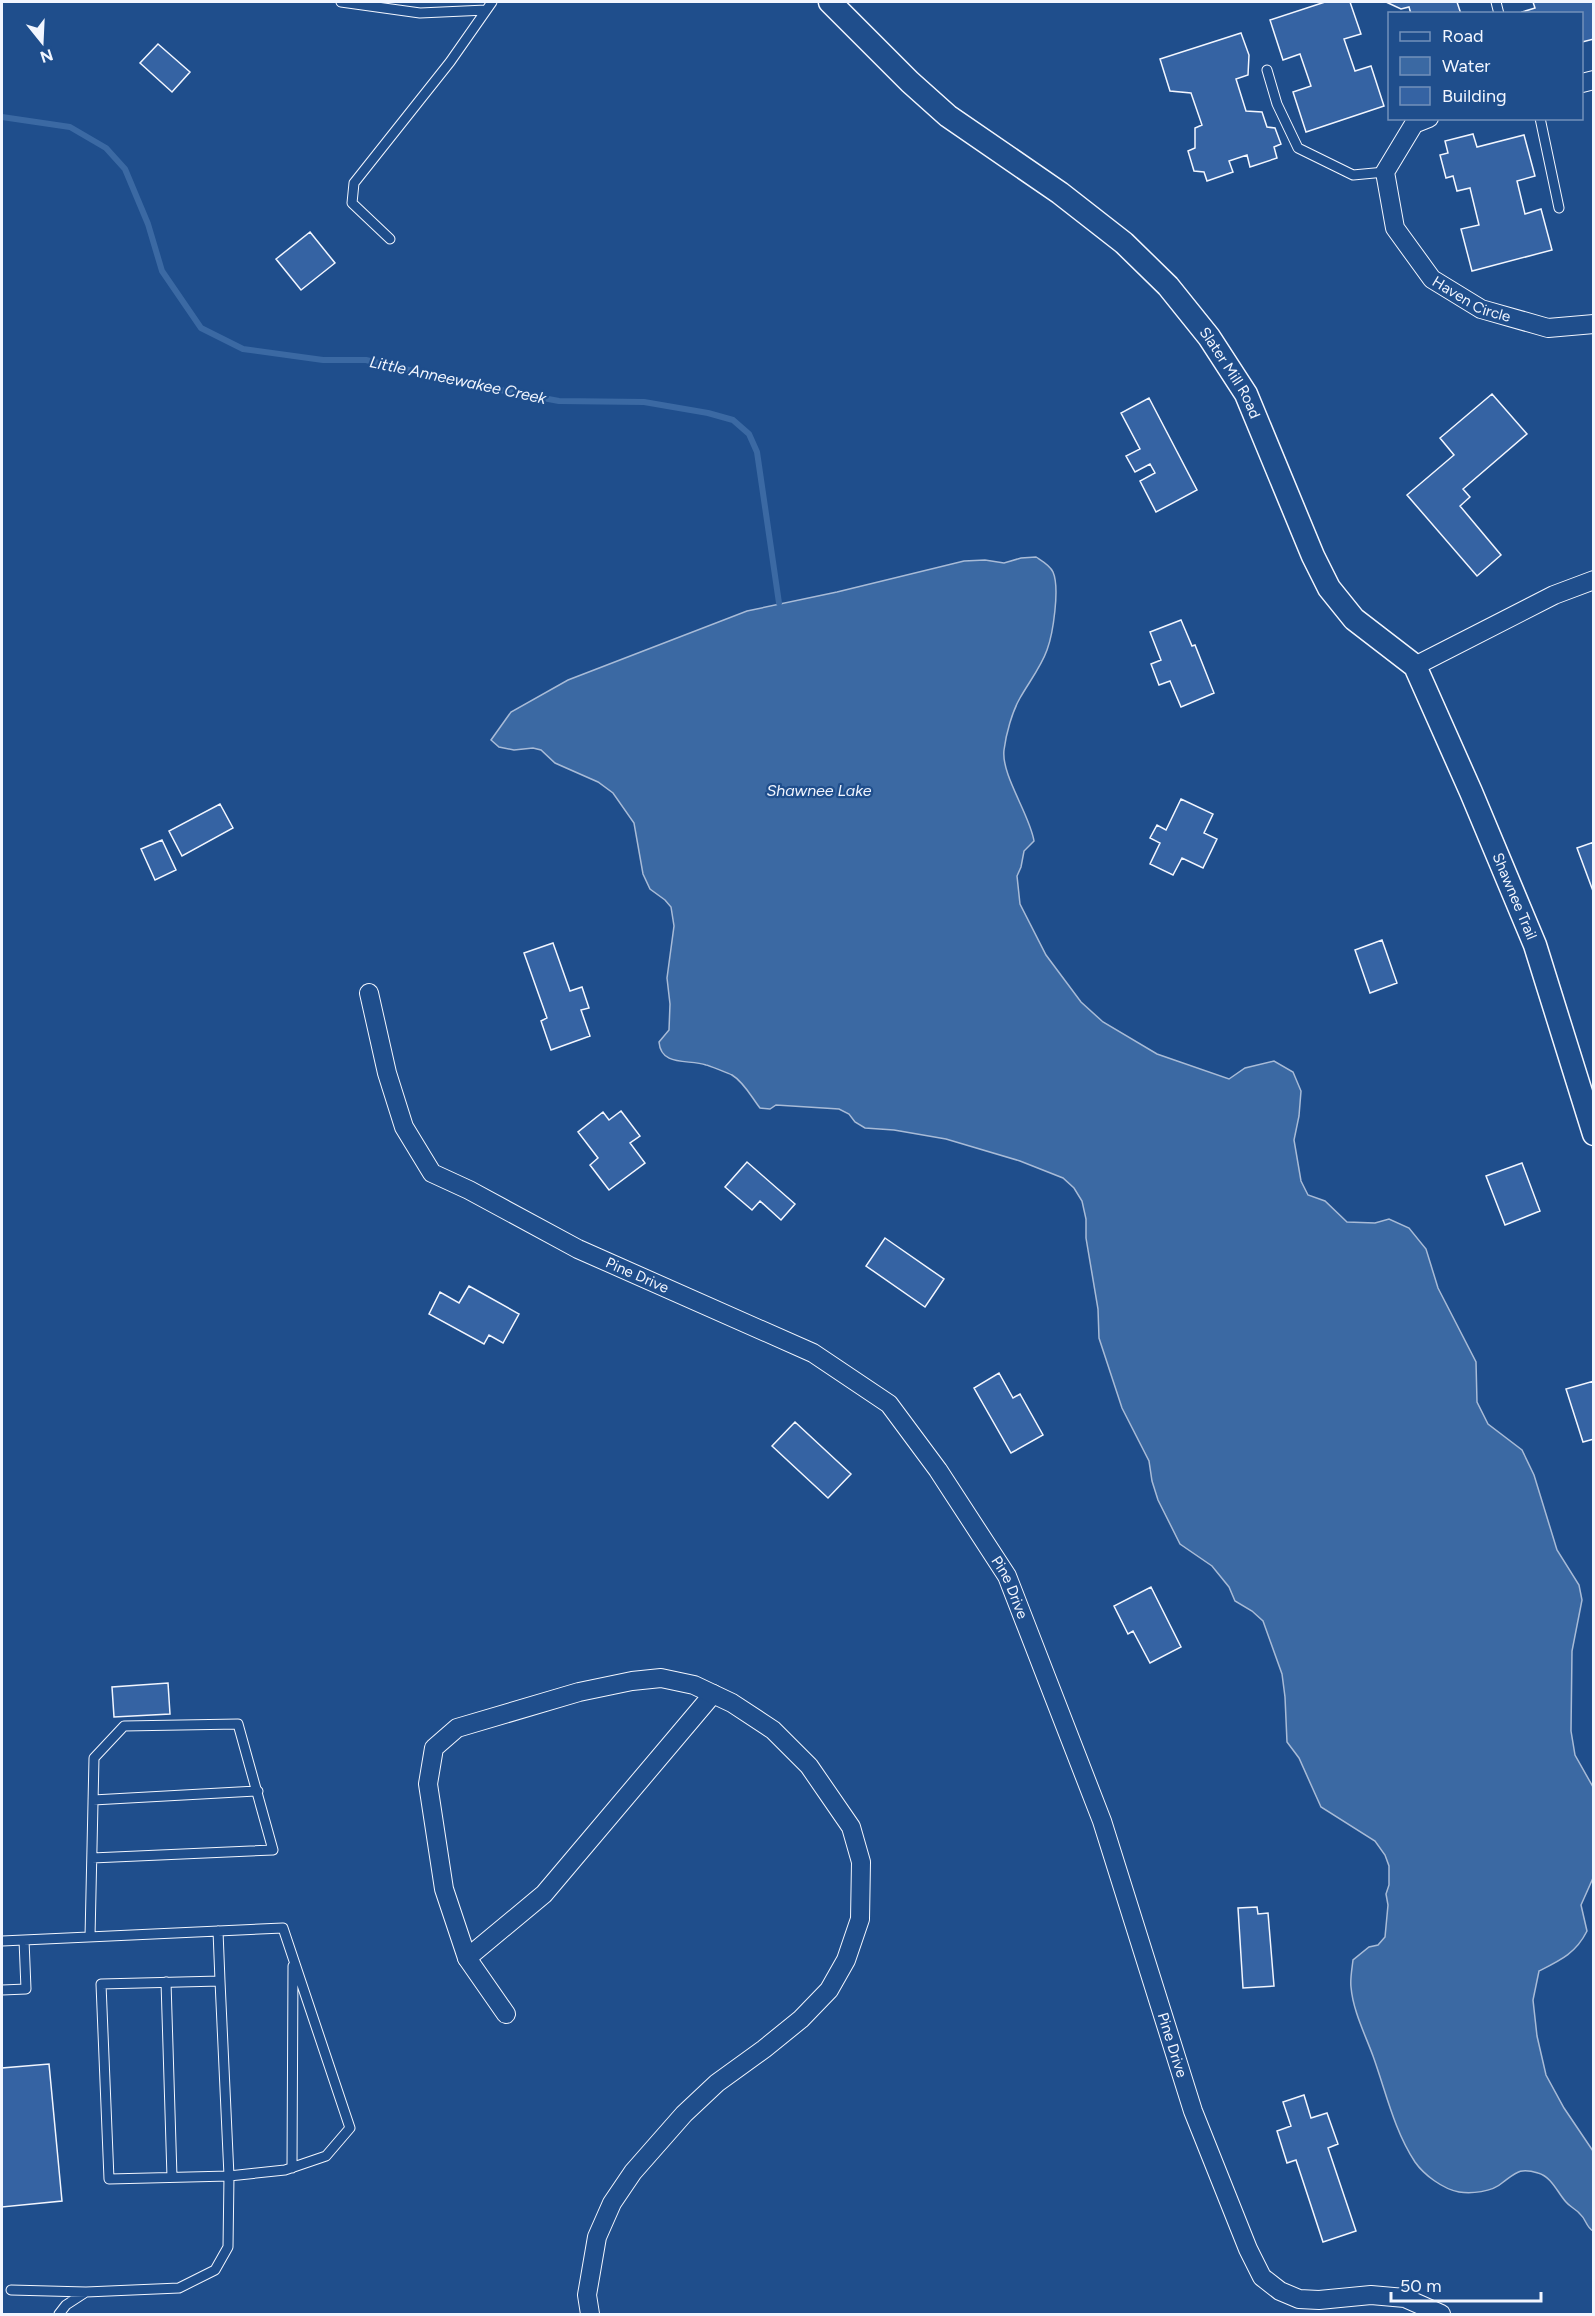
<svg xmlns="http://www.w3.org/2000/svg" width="1595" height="2316" font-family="Figtree,sans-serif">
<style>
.water{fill:#3b69a3;stroke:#a8bbd7;stroke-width:1.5}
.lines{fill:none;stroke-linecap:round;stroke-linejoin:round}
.stream{stroke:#3b69a3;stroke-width:6}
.building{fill:#3563a3;stroke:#f2f6ff;stroke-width:1.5}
.service-casing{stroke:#f2f6ff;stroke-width:11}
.minor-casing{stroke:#f2f6ff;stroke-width:20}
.tertiary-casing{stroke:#f2f6ff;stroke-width:25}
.service{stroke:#1f4e8c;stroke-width:9}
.minor{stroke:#1f4e8c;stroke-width:18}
.tertiary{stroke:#1f4e8c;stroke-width:22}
.labels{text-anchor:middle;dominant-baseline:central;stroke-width:4.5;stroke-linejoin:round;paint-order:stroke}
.street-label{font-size:15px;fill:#f2f6ff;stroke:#1f4e8c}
.water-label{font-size:16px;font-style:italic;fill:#f2f6ff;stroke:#1f4e8c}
</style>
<rect width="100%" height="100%" fill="#1f4e8c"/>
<path class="water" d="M1036,557C1042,561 1050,565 1053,572C1060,588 1053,634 1047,650C1041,667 1029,682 1020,698C1012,712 1006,734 1004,750C1001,775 1030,815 1034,841L1024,851L1021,867L1017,876L1020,904L1046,955L1081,1002L1103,1022L1157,1054L1229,1079L1245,1068L1274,1061L1293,1072L1301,1091L1299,1116L1294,1140L1301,1181L1308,1195L1325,1201L1347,1222L1375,1223L1389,1219L1409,1228L1426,1249L1438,1288L1476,1362L1477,1402L1488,1424L1522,1450L1534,1475L1557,1550L1579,1585L1582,1600L1572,1651L1571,1731L1575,1755L1593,1787V1878L1581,1905L1587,1931C1576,1953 1561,1960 1539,1971L1533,2000L1537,2036L1546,2075L1564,2108L1593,2151V2231C1586,2227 1586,2219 1580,2214C1576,2209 1570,2207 1566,2202C1557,2192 1552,2177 1538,2173C1519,2167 1516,2173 1502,2183C1492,2192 1471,2194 1459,2192C1443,2189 1424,2175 1415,2162C1394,2130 1386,2092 1373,2056C1365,2034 1353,2011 1351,1987C1350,1979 1352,1969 1353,1960L1369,1947L1378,1945L1385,1937L1388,1905L1386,1894L1389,1885V1866L1385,1855L1375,1841L1321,1807L1299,1758L1287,1742L1285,1697L1282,1674L1263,1621L1252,1611L1235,1601L1229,1587L1212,1566L1180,1544L1158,1500L1152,1481L1149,1461L1122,1408L1099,1338L1098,1309L1086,1238V1219L1082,1201L1074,1188L1063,1178L1020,1161L946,1139L894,1130L865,1128L855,1122L849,1114L839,1109L776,1105L770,1109L760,1108C752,1098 744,1082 732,1075C730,1074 708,1065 706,1065C689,1059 661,1067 659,1042L669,1030L670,1004L667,978L674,926L671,907L665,900L650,889L643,874L634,823L613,793L598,782L555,763L541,750L533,748L514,750L499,747L491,740L511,712L568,680L747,611L837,592L964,561L985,560L1004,563L1021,558Z"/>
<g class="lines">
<path class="stream" d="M2,117L70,127L106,148L125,169L148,224L162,271L201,328L243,349L323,360H366L468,384L559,401L644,402L708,413L733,420L749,434L757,452L779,603"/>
</g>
<path class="building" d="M1325,2H1350L1361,34L1344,39L1355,71L1371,66L1384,106L1306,132L1293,92L1311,86L1300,54L1283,60L1270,20Z
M1386,2H1457L1461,14H1411L1409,7L1401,9Z
M1533,2H1594V39L1582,42V14H1523L1522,12L1535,8Z
M1241,33L1249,55L1248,75L1236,79L1246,111L1262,112L1267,127L1275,128L1281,144L1274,147L1277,158L1250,167L1247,155L1229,161L1233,172L1207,181L1204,172L1194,171L1188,151L1195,148V128L1202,125L1191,93L1170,91L1160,59Z
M158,44L190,72L172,92L140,63Z
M1473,134L1477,147L1524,135L1535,176L1517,181L1525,214L1541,209L1552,250L1472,271L1461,229L1479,225L1470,188L1457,191L1453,176L1446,178L1440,155L1448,153L1445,141Z
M310,232L335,263L301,290L276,259Z
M1492,394L1527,434L1463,489L1470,497L1460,506L1501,555L1477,576L1407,495L1454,455L1440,438Z
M1149,398L1197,490L1156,512L1140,481L1155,473L1150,464L1135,472L1126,456L1140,449L1121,413Z
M1181,620L1192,646L1195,645L1214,693L1181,707L1170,681L1159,685L1151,664L1161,660L1150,632Z
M1181,799L1213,814L1204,833L1217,839L1203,868L1182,858L1173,875L1150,864L1160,843L1150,838L1157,825L1166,830Z
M220,804L233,828L182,856L169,831Z
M162,840L176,870L155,880L141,849Z
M1594,842V891H1593L1577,848Z
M1382,940L1397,983L1370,993L1355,950Z
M553,943L570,991L582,987L589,1008L581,1010L590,1036L551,1050L541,1021L547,1018L524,953Z
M621,1111L640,1136L630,1143L645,1163L609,1190L590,1165L598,1158L578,1132L603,1112L609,1120Z
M747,1162L795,1204L781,1220L760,1201L752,1210L725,1187Z
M1522,1163L1540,1211L1505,1225L1486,1176Z
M885,1238L944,1279L925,1307L866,1266Z
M469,1286L519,1314L503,1343L489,1335L484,1344L429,1314L440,1292L459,1303Z
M999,1373L1013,1398L1020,1394L1043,1435L1011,1453L974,1388Z
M1594,1381V1439L1583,1442L1566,1389Z
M795,1422L851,1474L828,1498L772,1446Z
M1151,1587L1181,1647L1150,1663L1133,1631L1128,1634L1114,1606Z
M168,1683L170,1714L114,1717L112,1687Z
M1257,1907L1258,1914L1268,1913L1274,1986L1243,1988L1238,1908Z
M49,2064L62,2201L2,2207V2068Z
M1304,2095L1311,2118L1327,2113L1338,2144L1328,2148L1356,2231L1323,2242L1296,2160L1287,2163L1277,2131L1291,2126L1283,2102Z"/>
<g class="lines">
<g class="service-casing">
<path id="service" d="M341,2L420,13L486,10
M1496,2L1499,14
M1267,70L1277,104L1298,148L1353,175L1385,172
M1540,118L1559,208
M390,239L352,203L354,183L450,62L492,2
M93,1800L258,1791
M218,1931L220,1981
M90,1937L94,1758L124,1726L238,1724L273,1850L92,1858
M2,1941L283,1928L350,2128L326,2156L285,2170L229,2176L228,2247L215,2270L179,2288L86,2292L11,2290
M220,1981L229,2176L109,2179L101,1984Z
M166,1982L172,2177
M2,1990L26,1989L24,1940
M292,2168L293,1966
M59,2314L66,2305L86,2292"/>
</g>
<g class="minor-casing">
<g id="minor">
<path d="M1582,83L1594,80"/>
<path id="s1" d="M1429,118L1414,124L1385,172L1395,228L1432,279L1481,309L1548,328L1594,324"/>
<path d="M1415,666L1554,595L1594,580"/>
<path id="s2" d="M369,993L387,1073L404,1127L432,1173L469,1190L578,1249L813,1353L889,1404L938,1470L1007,1576L1102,1821L1193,2111L1248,2249L1262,2277L1280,2291L1299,2299L1319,2300L1371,2295L1405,2298L1441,2314"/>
<path d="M467,1958L544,1894L713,1694"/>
<path d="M506,2014L467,1958L444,1889L428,1784L434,1748L457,1728L579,1692L632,1681L661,1678L694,1685L732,1703L773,1730L809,1766L851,1827L861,1862L860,1919L846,1960L829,1990L801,2019L764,2049L717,2083L684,2114L633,2172L612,2203L597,2237L587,2295L590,2314"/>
</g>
</g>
<g class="tertiary-casing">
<g id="tertiary">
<path id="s3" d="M830,2L910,82L948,116L1060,193L1124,243L1168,286L1209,337L1246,394L1313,556L1329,588L1354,619L1415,666L1471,792L1535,945L1594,1134"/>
</g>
</g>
<use href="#service" class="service"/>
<use href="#minor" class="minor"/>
<use href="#tertiary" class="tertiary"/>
</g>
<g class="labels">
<g class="street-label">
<text stroke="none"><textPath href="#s1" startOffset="237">Haven Circle</textPath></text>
<text stroke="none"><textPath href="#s3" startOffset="550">Slater Mill Road</textPath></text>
<text stroke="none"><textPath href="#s3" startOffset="1155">Shawnee Trail</textPath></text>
<text stroke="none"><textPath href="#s2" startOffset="422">Pine Drive</textPath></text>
<text stroke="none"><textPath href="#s2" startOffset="926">Pine Drive</textPath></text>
<text stroke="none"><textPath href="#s2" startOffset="1412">Pine Drive</textPath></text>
</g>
<g class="water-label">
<text transform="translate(458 380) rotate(12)">Little Anneewakee Creek</text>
<text x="819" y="790">Shawnee Lake</text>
</g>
</g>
<rect width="1595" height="2316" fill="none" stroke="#f2f6ff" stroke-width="6"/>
<rect x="1388" y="12" width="195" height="108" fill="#1f4e8c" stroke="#7391ba" stroke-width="1.5"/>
<rect x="1400" y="32" width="30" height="9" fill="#1f4e8c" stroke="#7391ba" stroke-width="1.5"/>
<text x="1442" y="42" font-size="18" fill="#f2f6ff">Road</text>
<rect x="1400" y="57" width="30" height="18" fill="#3b69a3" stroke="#7391ba" stroke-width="1.5"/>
<text x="1442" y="72" font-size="18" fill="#f2f6ff">Water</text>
<rect x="1400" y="87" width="30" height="18" fill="#3563a3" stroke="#7391ba" stroke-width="1.5"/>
<text x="1442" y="102" font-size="18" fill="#f2f6ff">Building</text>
<g transform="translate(42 42) rotate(162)" stroke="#1f4e8c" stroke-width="4.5" paint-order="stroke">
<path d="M0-4.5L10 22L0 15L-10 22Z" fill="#f2f6ff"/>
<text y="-9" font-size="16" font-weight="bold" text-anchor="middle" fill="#f2f6ff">N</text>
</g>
<path d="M1391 2292v9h150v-9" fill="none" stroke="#f2f6ff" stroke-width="3"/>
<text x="1400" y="2292" font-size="18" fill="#f2f6ff" stroke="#1f4e8c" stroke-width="4.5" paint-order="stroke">50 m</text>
</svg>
